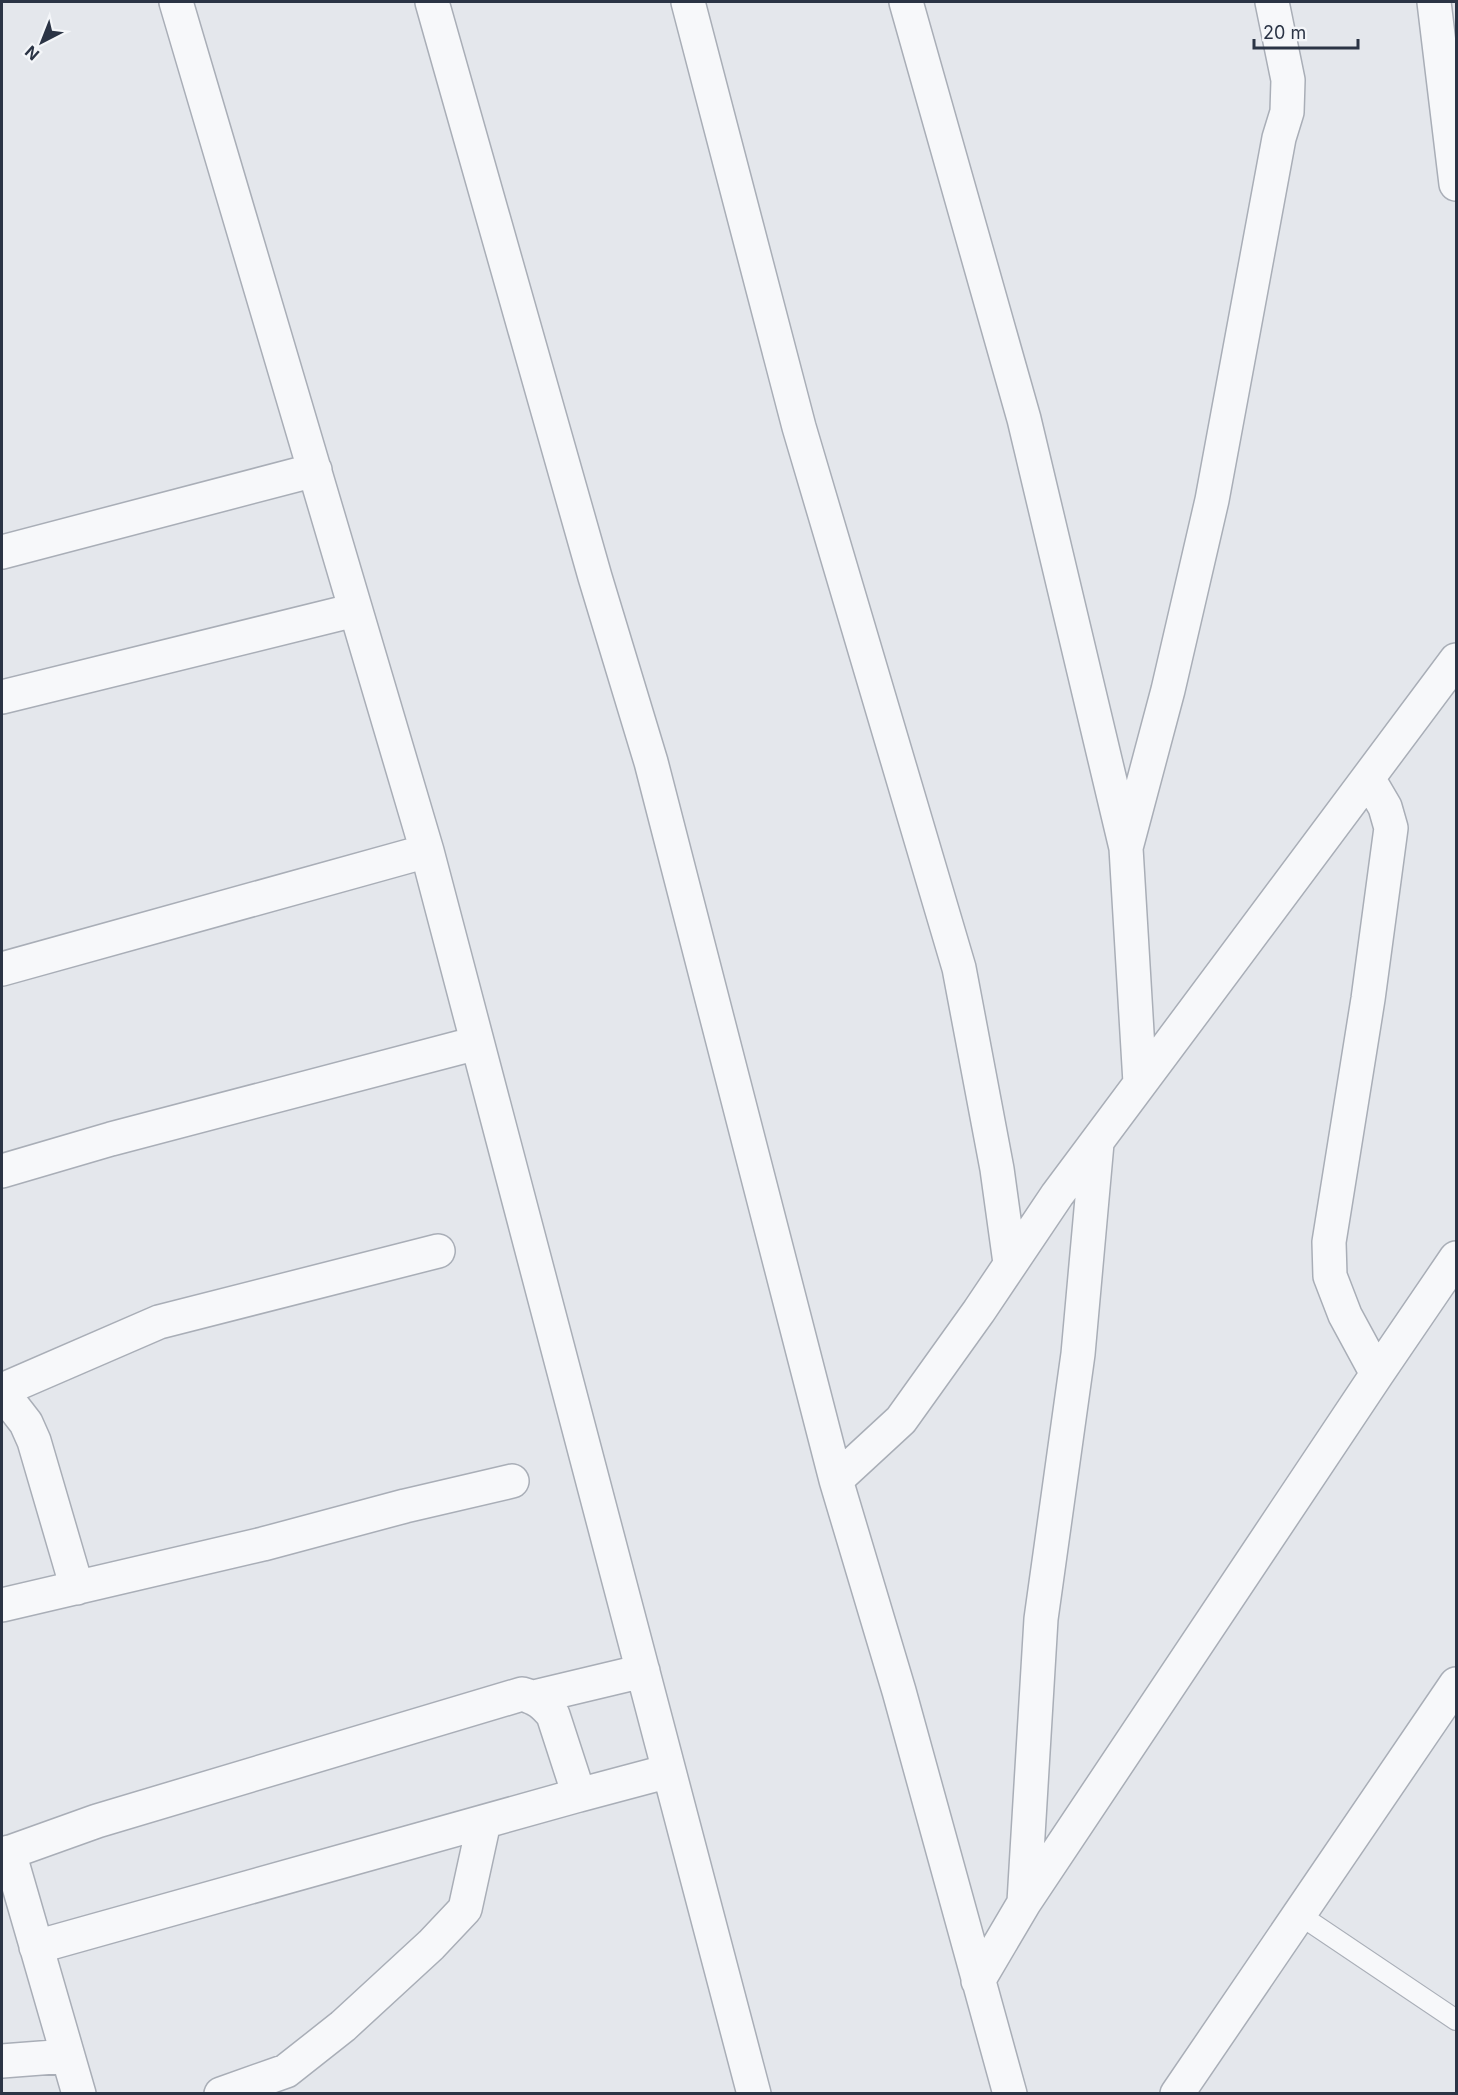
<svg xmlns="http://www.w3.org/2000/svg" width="1458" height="2095" font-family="Inter,sans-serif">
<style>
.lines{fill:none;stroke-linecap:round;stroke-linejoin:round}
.service-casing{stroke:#a9aeb7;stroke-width:22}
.minor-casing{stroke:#a9aeb7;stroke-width:36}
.service{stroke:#f7f8fa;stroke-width:20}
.minor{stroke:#f7f8fa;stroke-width:33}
</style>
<rect width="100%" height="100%" fill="#e4e7ec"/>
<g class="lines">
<g class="service-casing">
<path id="service" d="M1300,1915L1456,2020"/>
</g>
<g class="minor-casing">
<path id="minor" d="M176,2L427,851L754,2094
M432,2L595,577L651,762L836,1480L899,1691L1010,2094
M688,2L799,427L959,968L997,1169L1010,1263
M906,2L1024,419L1126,848L1140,1083
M1434,2L1456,184
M2,552L315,470
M2,697L355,610
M1368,778L1385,807L1391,828L1368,999L1329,1242L1330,1276L1345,1315L1377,1374
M1127,844L1168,690L1212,500L1279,138L1287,112L1288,80L1272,2
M2,969L427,851
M2,1171L111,1139L477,1043
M2,1390L159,1322L438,1251
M2,1392L26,1423L34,1441L77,1588
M836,1480L901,1420L979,1311L1057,1195L1456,660
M2,1605L263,1544L405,1506L512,1481
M534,1697L643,1671
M9,1852L79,2094
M2,1855L97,1821L522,1694C537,1698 544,1704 553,1715L579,1795L669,1771
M1024,1902L1041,1619L1078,1354L1097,1143
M36,1947L579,1795
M978,1981L1024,1903L1377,1374L1456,1258
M2,2061L67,2056
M221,2094L286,2071L343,2026L431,1945L465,1909L484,1822
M1177,2094L1456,1684"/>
</g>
<use href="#service" class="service"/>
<use href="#minor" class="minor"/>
</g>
<rect width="1458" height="2095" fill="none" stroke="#2b3445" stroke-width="6"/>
<g transform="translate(42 42) rotate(222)" stroke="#f4f6f9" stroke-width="4.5" paint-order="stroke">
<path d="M0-4.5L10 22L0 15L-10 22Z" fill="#2b3445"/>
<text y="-9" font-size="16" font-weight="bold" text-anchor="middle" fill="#2b3445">N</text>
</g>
<path d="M1254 39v9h104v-9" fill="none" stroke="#2b3445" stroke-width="3"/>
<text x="1263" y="39" font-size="18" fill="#2b3445" stroke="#f4f6f9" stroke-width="4.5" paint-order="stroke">20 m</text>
</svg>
